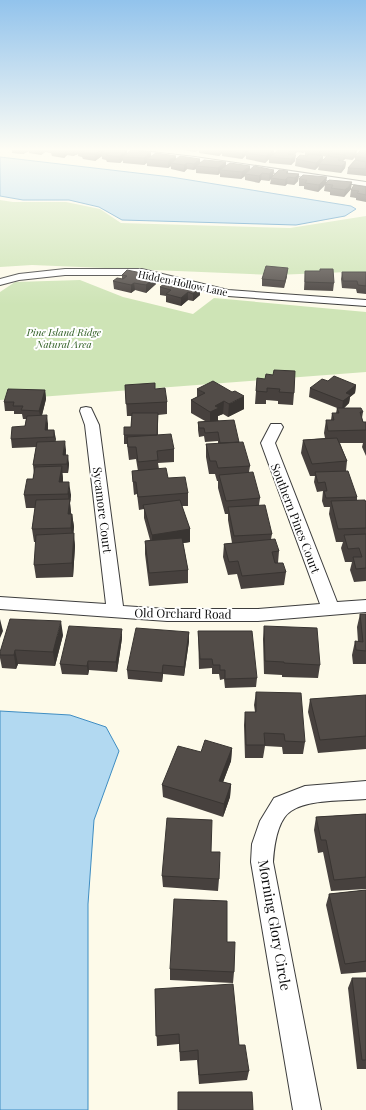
<svg xmlns="http://www.w3.org/2000/svg" width="366" height="1110" font-family="'Playfair Display',serif">
<style>
.green{fill:#cee4b6}
.water{fill:#b2d9f1;stroke:#3f8dc2}
.lines{fill:none;stroke-linecap:round;stroke-linejoin:round}
.street-casing{stroke:#3d3d3d;stroke-width:2}
.street{fill:#fff;fill-rule:evenodd}
.wall{fill:#47413e;fill-rule:evenodd}
.shaded-wall{fill:#393532}
.building{fill:#524c48;stroke:#393532}
.labels{text-anchor:middle;dominant-baseline:central;stroke-width:4;stroke-linejoin:round;paint-order:stroke}
.far-street-label{font-size:10px;fill:#0a0a0a;stroke:#fff}
.far-park-label{font-size:10px;font-style:italic;fill:#2d5c21;stroke:#fff}
.street-label{font-size:12px;fill:#0a0a0a;stroke:#fff}
.near-street-label{font-size:14px;fill:#0a0a0a;stroke:#fff}
</style>
<rect width="100%" height="100%" fill="#fdfae9"/>
<path class="green" d="M0,200L13,202H66L100,209L121,223L290,228L366,216V273L348,272L275,275L32,265L0,267Z
M80,280L123,297L193,314L214,298L366,312V372L0,400V292L15,282Z"/>
<path class="water" d="M0,157L171,177L351,206L356,209L345,216L296,225L122,220L99,207L69,200H23L0,196Z
M0,711L70,715L106,727L119,751L94,820L88,904V1110H0Z"/>
<g class="lines">
<g class="street-casing">
<path id="street" d="M111,150H134L195,157L366,182V186L195,161L115,152Z
M346,150H366V154L350,152Z
M65,269H142L228,290L366,300V306L228,296L142,275H65L19,280L0,285V279L19,274Z
M86,407L91,408L99,425L123,606L167,609H258L320,604L261,443L271,424H281L283,427L275,443L337,602L366,600V612L258,621H167L0,609V597L106,604L85,425L80,411L81,408Z
M366,781V799C344,801 309,799 291,811C277,820 274,847 273,862L321,1110H293L251,862L252,844L260,821L274,798L305,786Z"/>
</g>
<use href="#street" class="street"/>
</g>
<path class="wall" d="M8,150H104V151L127,150V153L151,152V156L176,159H200V163L226,162V166L250,170H274L273,175L288,171V173L299,174L298,181L294,185L287,184L285,186L270,184L271,179L269,181L261,180L259,183L245,180V176L241,179L220,177V173L218,175L196,173V169L193,170L187,169L184,172L171,169V166L168,168L147,166V162L144,165L123,163V160L120,163L107,162L106,160L102,159V156L95,161L83,159L82,157L78,156V154L73,156L67,155L64,158L52,156L51,153L45,152L41,155L29,153V151L23,154L12,153V150Z
M183,150H199L195,152Z
M199,150H249L248,151L274,153L278,150H277H332V151L357,150L356,155L366,150V176L347,174L348,168L355,160V157L352,160L345,159L343,161L346,162L345,168L341,173L318,170L319,166L315,170L295,166L296,159L305,156V152L303,153L297,152L294,155L295,161L291,165L269,163V159L265,163L246,159V155L242,159L222,156V153L219,156L199,153ZM323,156L327,157L323,160Z
M299,179L326,183L351,189L344,197L330,195V192L324,191L325,185L318,192L304,189V186H299Z
M366,187V202L356,200V198L350,197L351,190Z
M320,269L334,283L333,291L304,290L305,271H320Z
M342,272H366V294L357,293L356,289L342,288L341,279Z
M122,275L156,276V284L146,293L135,290L131,293L114,289L113,281L122,279Z
M287,276L284,288L262,286V279Z
M160,287H200V295L193,301L188,300L181,306L166,302V296L160,295Z
M257,378L294,393L293,405L278,404V401L266,400V404H255Z
M328,381L356,385L355,393L350,397L349,403L344,408L363,412L362,418L363,422H366V456L362,447L363,443H340L347,461L346,471L357,497V500L366,503V581L354,582L350,570L352,562H345L341,548L343,542H336L329,514L330,507H324L322,501L323,491L317,492L314,482L315,476H310L301,453L303,440L325,438L324,433L326,420H331L332,413H336L337,408L309,397L310,388Z
M125,385L155,389L167,402V414L158,415V435L174,449V462L158,463L159,469L168,478L188,493V506H182L190,529V542L183,543L188,570V583L149,586L145,554V541L150,540L144,518V509L139,510L137,494L134,495L133,484L132,471H138L136,459L129,460L127,444H124V435L131,427L132,416H127Z
M197,389L244,409L228,417L223,414L218,416V420L239,442L250,466L249,472L260,498L259,505L272,534L271,539L279,551L278,563L286,572L284,585L241,589L237,574L228,575L223,557L224,544L232,543L228,520V514H225L218,488V481H217L215,474H209L206,457V444H218V441L205,442L204,436L199,437L198,430V422L205,421L191,413V400L197,397Z
M45,390L46,399L42,415L48,424V430H54L55,442L66,450V455L69,464L68,473H62L63,479V482L71,495L70,503L71,514H72L74,527L73,533L75,546L73,577L36,578L34,565L36,542H34L32,529L35,508H26L24,495L33,479L34,474L33,465L36,447L12,448L11,439L25,426L26,419H23L22,414H14V411H5L4,402Z
M360,614H366V664H353L352,655L355,641L358,642L357,627Z
M264,626L320,665L318,678L282,677V675L264,674L263,639Z
M198,631L257,678L256,687L225,688L224,679L220,680L219,674H212V668L199,669Z
M189,632V641L184,676L163,674L162,682L128,679L127,670Z
M63,635L55,666L18,664L16,669L2,668L0,658V652Z
M122,638L117,672L89,670L88,675L62,674L60,664Z
M256,692L305,742L303,754H283L282,747L265,746L263,758H245L244,725L245,712H255L254,705Z
M366,697V749L318,753L308,712L310,699Z
M232,748L231,761L223,782L231,784L230,797L223,817L163,797L162,785L201,752Z
M366,814V889L331,891L323,852L318,853L314,830L316,817Z
M211,852L219,879L218,891L163,887L162,876Z
M366,890V972L341,974L326,905L329,894Z
M227,942L234,972L233,983L170,980V969Z
M352,978H366V1069H357L348,988Z
M155,989L239,1045L249,1071L247,1080L199,1084L197,1060L180,1061L179,1044L157,1046Z"/>
<path class="shaded-wall" d="M23,150H29V151L23,154Z
M41,150H45V152L41,155Z
M66,150H67V155L64,158L63,151Z
M73,150H80H77L78,154L73,156Z
M101,150H104V153H101L102,156L95,161V154Z
M127,150V156L123,157V160L120,163L119,157Z
M219,150H226H222V153L219,156Z
M246,150H249L248,153H246V155L242,159V153Z
M273,150H274V156L270,157L269,159L265,163L266,156Z
M294,150H297V152L294,155Z
M321,150L320,156L318,158L319,151Z
M328,150H332L331,153H330V155L328,157Z
M357,150L356,156L352,160L353,153Z
M151,152V159H147V163L144,165V158Z
M346,152L345,159L343,161L344,155Z
M296,155L295,161L291,165V159Z
M176,156V162L171,163V166L168,168V161Z
M323,156L322,162L319,164V166L315,170L316,163Z
M200,159V166H196V169L193,170L194,164Z
M226,162L225,169L220,170V173L218,175V168Z
M346,162L345,168L341,173L342,166Z
M187,163V169L184,172V165Z
M250,166V173L245,174V176L241,179L242,172Z
M274,170L273,177L271,178V179L269,181V174Z
M288,171L287,184L285,186L286,173Z
M262,173L261,180L259,183V176Z
M299,174L298,181L294,185L295,178Z
M327,177L326,184L318,192L319,185Z
M352,182L351,189L344,197L345,190Z
M288,268L287,276L284,288L285,281Z
M156,276V284L146,293V285Z
M134,283L135,290L131,293V285Z
M200,287V295L193,301V294Z
M188,292V300L181,306V298Z
M356,385L355,393L350,397L349,403L342,410L343,401L346,393Z
M45,390L46,399L41,419L39,411Z
M244,396V409L228,417L229,404Z
M224,401L223,414L218,416V421L210,425V412L215,406Z
M47,415L48,424L47,439L45,430Z
M54,430L56,439L55,446L54,437Z
M65,441L66,450L64,464L63,455Z
M68,455L69,464L68,473L67,464Z
M62,466L63,479L61,495L59,482Z
M69,482L71,495L70,503L71,512L70,527L68,514L69,504L68,494Z
M72,514L74,527L73,541L71,528Z
M190,529V542L152,548V535Z
M74,533L75,546L73,577L72,563Z
M0,619L3,631L0,638Z
M61,621L63,635L55,666L53,652Z
M122,629V638L117,672L116,662Z
M189,632V641L184,676V667Z
M15,650L18,664L16,669L14,655Z
M88,661L89,670L88,675L87,666Z
M163,665V674L162,682V673Z
M232,748L231,761L219,793V781Z
M231,784L230,797L223,817L224,804Z"/>
<path class="building" d="M54,150H66L63,151Z
M77,150H101L95,154L82,153L85,151Z
M105,150H127L119,157L106,155L109,153H101Z
M131,150L151,152L144,158L123,157Z
M222,150H246L242,153Z
M250,150H273L266,156L246,153Z
M278,150L291,151L288,154L296,155L291,159L270,157Z
M308,150H321L319,151Z
M333,150H357L353,153L346,152L344,155L330,153Z
M361,150H366V158L355,156Z
M156,153L176,156L168,161L147,159Z
M310,154L323,156L316,163L296,159L300,155L307,156Z
M180,156L200,159L194,164L187,163L184,165L171,163Z
M327,156L340,158L338,160L346,162L342,166L319,164Z
M204,160L226,162L218,168L196,166Z
M355,160L366,162V169L348,168Z
M230,163L250,166L242,172L220,170Z
M254,166L274,170L269,174L262,173L259,176L245,174Z
M279,170L288,171L286,173L299,174L295,178L288,177L285,180L271,178Z
M303,175L327,177L319,185L305,183L307,180L299,179Z
M329,180L352,182L345,190L331,188L333,185L325,184Z
M354,185L366,187V195L357,193L359,191L351,190Z
M266,266L288,268L285,281L262,279Z
M320,269H333L334,283L305,282V271H320Z
M127,270L156,276L146,285L134,283L131,285L113,281L117,278L123,279L127,276L122,275Z
M342,272H366V286L358,285L357,281H343Z
M169,280L200,287L193,294L188,292L181,298L166,294L171,290L160,287Z
M274,370L295,371L294,393L279,392L280,389L267,388V392L256,391L257,378L265,379L266,374L273,375Z
M334,376L356,385L346,393L351,395L343,401L310,388L322,379L328,381Z
M213,381L232,392L235,391L244,396L229,404L224,401L215,406L219,408L210,412L191,400L205,393L197,389Z
M155,383V389L165,388L167,402L126,404L125,385Z
M8,389L45,390L39,411L21,410L23,406H13L14,402H4Z
M337,408H361L363,412H360L363,422H366V430L328,431L326,420H334L332,413H339Z
M132,413H158L157,435H124V427H131Z
M47,415L45,430H54V437L11,439L12,427L25,426L27,416Z
M234,420L239,442L220,443L218,432L205,433L204,428H199L198,422Z
M171,434L174,449L157,451L158,460L138,462L136,447H128L127,437Z
M337,438L347,461L312,464L303,440Z
M65,441L63,455H68L67,464L33,465L37,442Z
M243,442L250,466L218,468L216,461H210L206,444Z
M62,466L59,482H69L68,494L24,495L27,479H33L35,467Z
M166,468L168,478L185,477L188,493L138,497L136,482H133L132,471Z
M348,471L357,497L326,498L324,491H327L325,482L318,483L315,472Z
M253,472L260,498L226,501L219,475Z
M70,499L68,514H72L71,528L32,529L36,500Z
M180,500L190,529L152,535L143,505Z
M365,500L366,503V528L338,529L331,501Z
M265,505L272,534L234,536L228,507Z
M74,533L72,563L34,565L36,535Z
M366,534V568L356,569L353,557H362L359,548L348,549L344,535Z
M182,538L188,570L149,573L145,541Z
M275,539L279,551L272,552L275,563H283L286,572L242,576L238,561L229,562L224,544Z
M360,614H366V651L356,650L355,641L363,642Z
M10,619L61,621L53,652L15,650L14,655H0V652Z
M69,626L122,629L116,662L88,661L87,666L60,664Z
M264,626L317,628L320,665L284,663V662L265,661Z
M136,628L189,632L184,667L163,665L162,673L127,670Z
M198,631H252L257,678L225,679V670H220V665H213L212,659H200Z
M256,692L301,693L305,742L285,741L284,734L264,733L265,745H246L245,712H256Z
M366,695V736L320,740L310,699Z
M205,740L232,748L219,781L231,784L224,804L162,785L178,746L201,752Z
M366,814V877L334,880L326,840H321L316,817Z
M167,818L212,820L211,852H220L219,879L162,876Z
M366,890V961L345,964L329,894Z
M174,899L227,901V942H235L234,972L170,969Z
M352,978H366V1060H362Z
M233,984L239,1045H245L249,1071L199,1075L198,1050L180,1052L179,1034L156,1036L155,989Z
M178,1092H252L253,1110H178Z"/>
<linearGradient id="sky" x2="0" y2="1"><stop stop-color="#92c3ec"/><stop offset="0.49" stop-color="#fefdf5"/><stop offset="1" stop-color="#fefdf5" stop-opacity="0"/></linearGradient>
<rect width="366" height="305" fill="url(#sky)"/>
<g class="labels">
<g class="far-street-label">
<text transform="translate(183 283) rotate(12)">Hidden Hollow Lane</text>
</g>
<g class="far-park-label">
<text x="64" y="332">Pine Island Ridge<tspan x="64" dy="12">Natural Area</tspan></text>
</g>
<g class="street-label">
<text transform="translate(103 510) rotate(83)">Sycamore Court</text>
<text transform="translate(296 518) rotate(69)">Southern Pines Court</text>
<text transform="translate(183 613) rotate(1)">Old Orchard Road</text>
</g>
<g class="near-street-label">
<text transform="translate(275 925) rotate(80)">Morning Glory Circle</text>
</g>
</g>
</svg>
